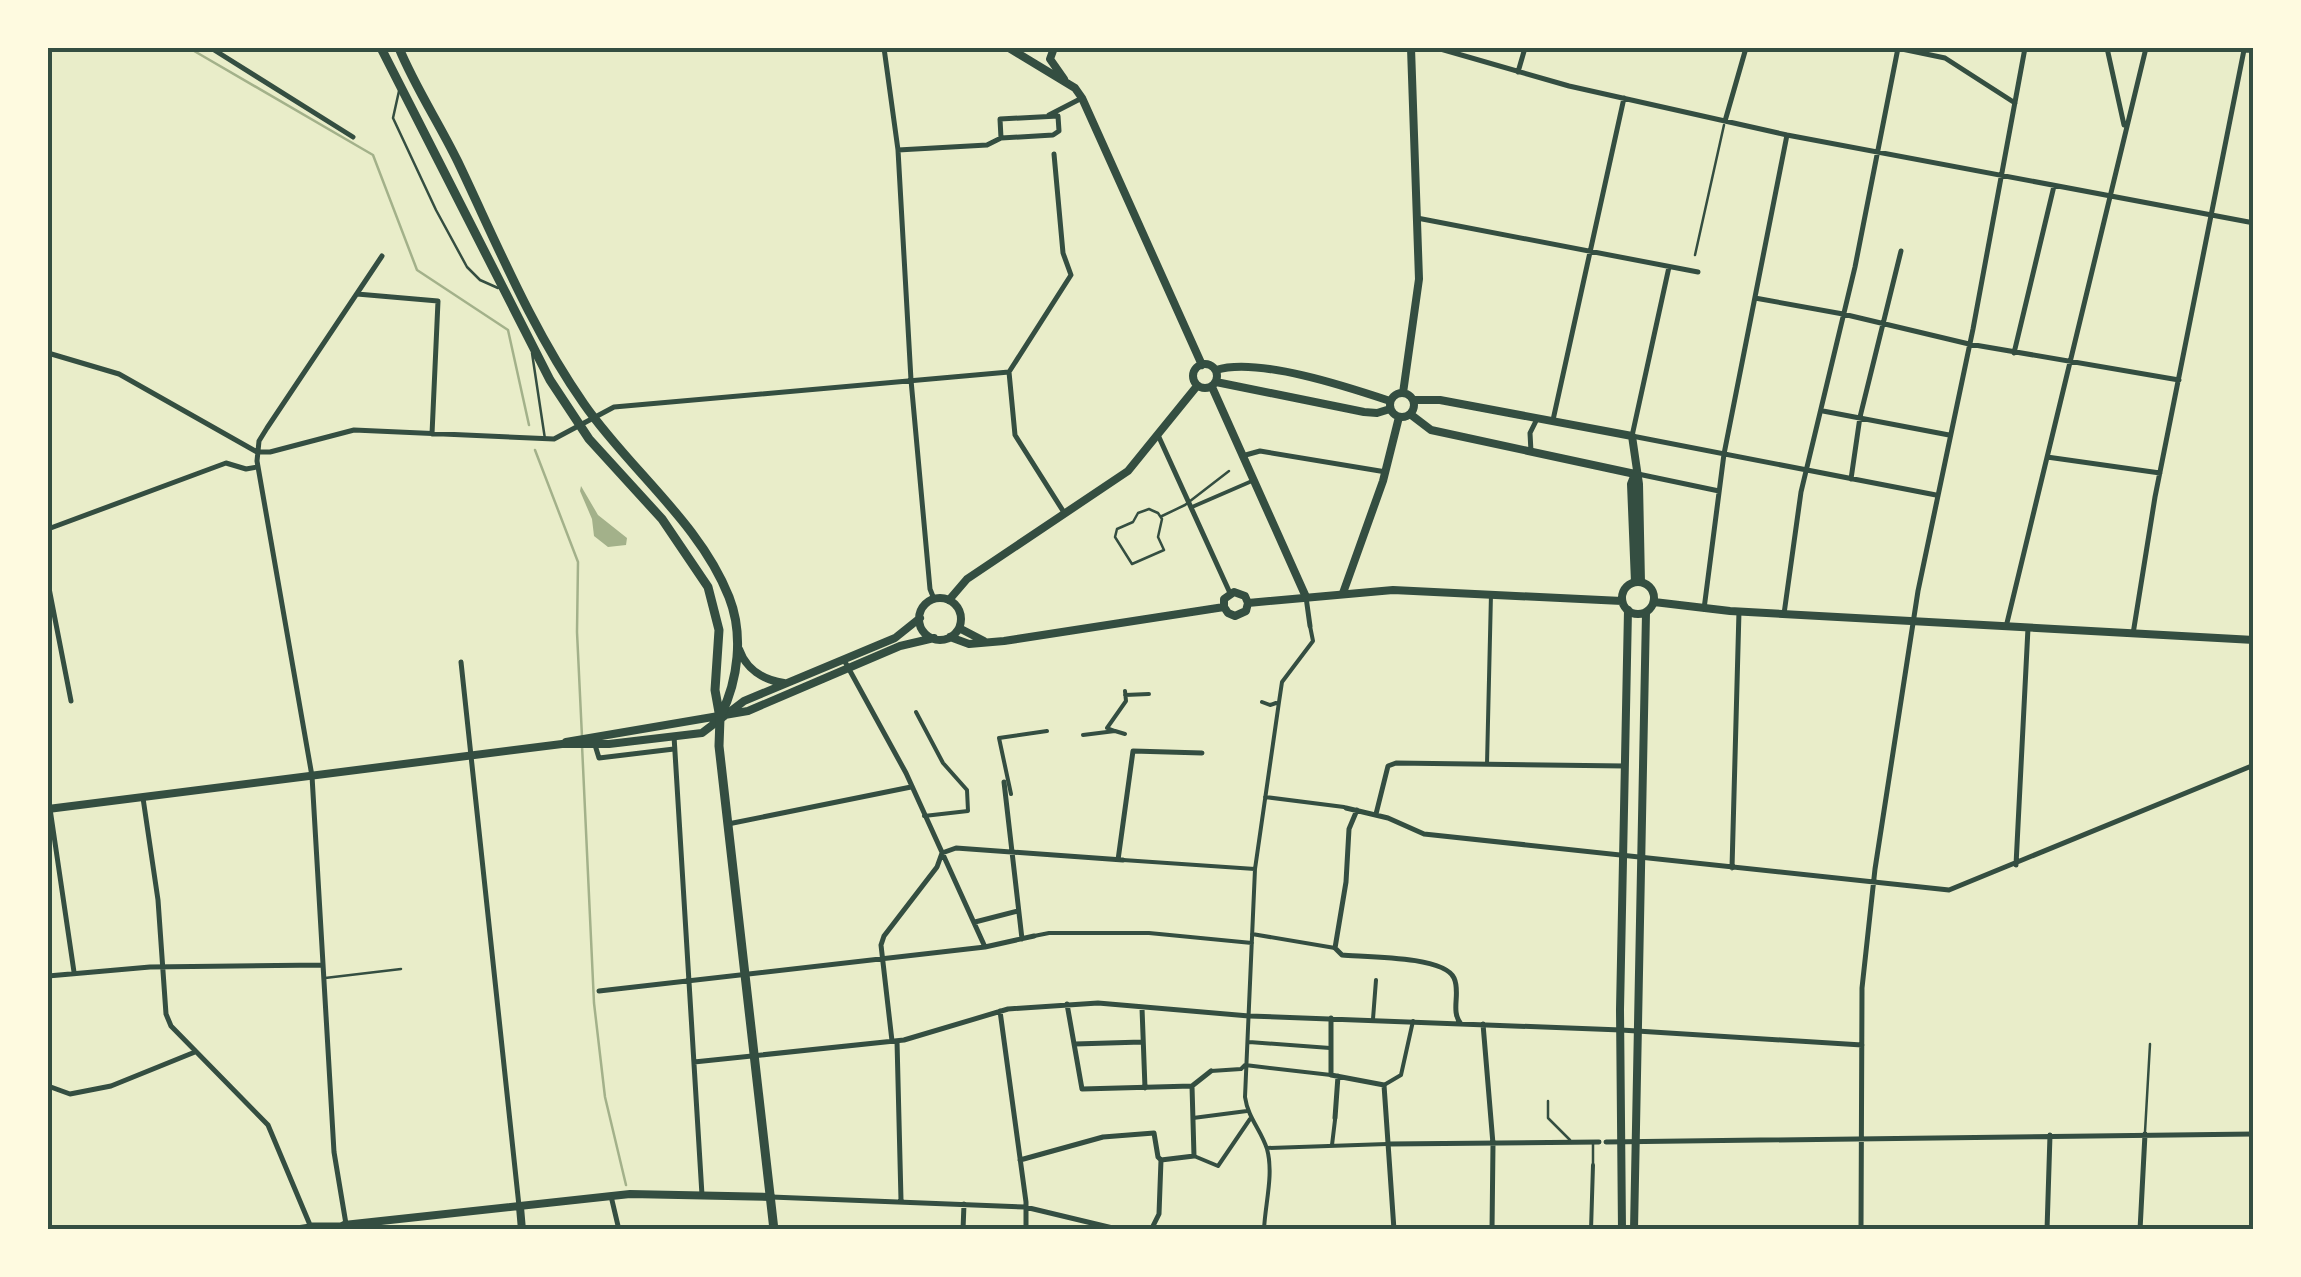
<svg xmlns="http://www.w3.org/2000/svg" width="2301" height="1277" font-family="'Roboto Serif',serif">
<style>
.water{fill:#a3b18a}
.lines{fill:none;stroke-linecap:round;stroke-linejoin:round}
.stream{stroke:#a3b18a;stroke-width:2.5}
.service{stroke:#344e41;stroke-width:2.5}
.pedestrian{stroke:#344e41;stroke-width:4}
.minor{stroke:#344e41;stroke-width:5}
.tertiary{stroke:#344e41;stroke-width:8}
.secondary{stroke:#344e41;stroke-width:8}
.primary{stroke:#344e41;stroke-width:9}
.neatline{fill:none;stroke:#344e41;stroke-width:4}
</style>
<rect width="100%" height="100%" fill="#e9edc9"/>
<path class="water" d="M581,486L598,515L627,538L626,545L608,547L594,536L592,519L580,491Z"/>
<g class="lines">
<path class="stream" d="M189,48L373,155L417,270L508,330L529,425
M535,450L578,562L577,632L582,737
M582,745L594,1003L605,1097L626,1185"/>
<path class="service" d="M399,91L393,118L436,210L467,267L480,280L498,288
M1695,255L1724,125
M532,353L545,439
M1149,509L1158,513L1162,519L1158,537L1164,550L1132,564L1115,537L1117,529L1133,522L1138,513Z
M1162,516L1185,505L1229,471
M325,978L401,969
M1548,1101V1118L1570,1140
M2145,1132L2150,1044
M1593,1164V1142
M276,1230L308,1225"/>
<path class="pedestrian" d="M1192,507L1252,481
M1125,695L1149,694
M1262,702L1270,705L1276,703
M916,712L943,763L967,790L968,811L924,816
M1115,731L1125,734
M1083,735L1115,731L1107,728L1126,701L1125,691
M1487,764L1491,594
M1011,794L999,738L1047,731
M1265,797L1344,807
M1123,860L1255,869
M1252,934L1335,948
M1034,936L1049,933H1149L1252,943
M1373,1019L1376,980
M1249,1042L1330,1048
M1211,1071L1241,1069L1245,1065L1331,1075
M1384,1085L1401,1075L1413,1021
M1193,1118L1247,1111
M1332,1145L1335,1120
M1267,1148L1387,1144
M1194,1156L1218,1166L1250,1119
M1264,1230C1265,1204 1274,1174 1267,1149C1261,1130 1248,1118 1245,1097L1255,869L1279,702L1282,682L1313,641L1310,626
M1591,1230L1593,1165"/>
<path class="minor" d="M211,48L353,137
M884,48L898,150L911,380L930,589L934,599
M1437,48L1569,86L1787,135L2254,223
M1897,48L1945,58L2015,103
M2107,48L2124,125
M2234,48L2254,51
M1518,72L1525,48
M1049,115L1082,98
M1725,121L1746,48
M898,150L987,145L1001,138L1053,135L1059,131L1058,116L1000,119L1001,138
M1054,154L1063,253L1071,275L1009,372L1015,435L1065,514
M1417,218L1698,272
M1669,267L1632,436L1936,495
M357,294L438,301L432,434
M1755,298L1843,314L1969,344L2179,380
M48,353L119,374L257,452
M2014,353L2054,186
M1823,411L1949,435
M1553,420L1624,98
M1158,435L1230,593
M257,452H270L354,430L554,439L614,407L1009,372
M1531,452L1530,433L1537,419
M1242,456L1260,451L1386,472
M2047,457L2160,473
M1638,474L1719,491
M1851,479L1860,417L1901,251
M48,529L226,463L246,469L257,467
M48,583L71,701
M1306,597L1310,626
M1704,609L1724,454L1787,135
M1784,614L1801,492L1855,267L1898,48
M2006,627L2146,48
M2133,634L2155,497L2244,50
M844,660L906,773L985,947
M461,662L519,1206
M674,736L702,1195
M595,745L599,758L674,749
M1004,782L1022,939
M48,795L74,972
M143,798L158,900L166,1014L171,1026L268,1125L310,1225H343
M1346,808L1388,818L1424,834L1949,890L2254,765
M1357,810L1349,829L1346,882L1335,948L1342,955C1366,957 1444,956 1454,978C1461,993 1450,1011 1461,1024
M1376,814L1388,766L1396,763L1625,766
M728,824L911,787
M1118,860L1133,751L1202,753
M2016,865L2028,628
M1732,868L1739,611
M975,922L1018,911
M48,976L150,967L322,965
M599,991L985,947L1034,936
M1067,1004L1082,1089L1192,1086L1194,1156L1161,1160
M1142,1008L1145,1088
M1000,1011L1026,1202V1230
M1331,1018V1075L1384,1085L1394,1230
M1483,1024L1493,1144L1492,1230
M892,1041L881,945L884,936L937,867L942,853L956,848L1123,860
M897,1041L901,1200
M1075,1044L1142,1042
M694,1062L904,1040L1008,1009L1098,1003L1249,1016L1621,1030L1862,1045
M48,1086L70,1094L111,1086L195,1052
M1192,1086L1211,1071
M1335,1118L1338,1076
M1606,1142L2254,1134
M1389,1144L1599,1142
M1020,1160L1103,1137L1154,1133L1158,1157L1161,1160L1159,1214L1151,1230
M611,1196L619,1230
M771,1197L1025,1207L1121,1230
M347,1230L334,1152L312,776L257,461L259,441L267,428L382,256
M963,1230L964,1204
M1861,1230L1862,988L1875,869L1918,591L1973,329L2025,48
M2047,1230L2050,1135
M2140,1230L2145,1134"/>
<path class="tertiary" d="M1009,48L1075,88L1082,98L1202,365
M1054,48L1050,59L1064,79
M1193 376a12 12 0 1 1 24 0a12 12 0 1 1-24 0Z
M1216,370C1258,357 1348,387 1390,401
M1216,382L1364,412L1377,413L1390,409
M1212,387L1306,597
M1390 405a12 12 0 1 1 24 0a12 12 0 1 1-24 0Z
M1403,393L1419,279L1411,48
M1413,400H1440L1632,436L1639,484L1641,582
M1410,414L1431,430L1635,474
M1635,582L1631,484L1635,474
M1343,593L1383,481L1399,417
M949,600L967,579L1128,471L1197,386
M520,1207L522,1230
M337,1230L344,1225L630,1194L771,1197
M1622,1230L1620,1010L1628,610
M1634,1230L1646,613"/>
<path class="secondary" d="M1622 598a16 16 0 1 1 32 0a16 16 0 1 1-32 0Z
M919 619a21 21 0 1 1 42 0a21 21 0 1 1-42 0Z
M1654,602L1730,611L2254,640
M1248,603L1393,590L1622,601
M1224,607V599L1234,592L1245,596L1248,603
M1224,607L1228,613L1235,616L1246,611L1248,603
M959,628L984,641
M950,637L969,644L1004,641L1224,607
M739,649C746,669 763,680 784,683
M566,742L748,711L900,646L934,638
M48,809L562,744H609L702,733L744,701L895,638L920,618"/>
<path class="primary" d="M381,48L550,380L589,439L662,519L708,587L719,630L715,690L720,718L719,746L774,1230
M399,48C415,87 439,123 458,162C497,244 532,330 584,404C629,469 700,523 729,597C744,635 738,680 721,715"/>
</g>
<rect width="2301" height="1277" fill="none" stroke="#fefae0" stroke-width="100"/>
<rect x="50" y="50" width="2201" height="1177" class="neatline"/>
</svg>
